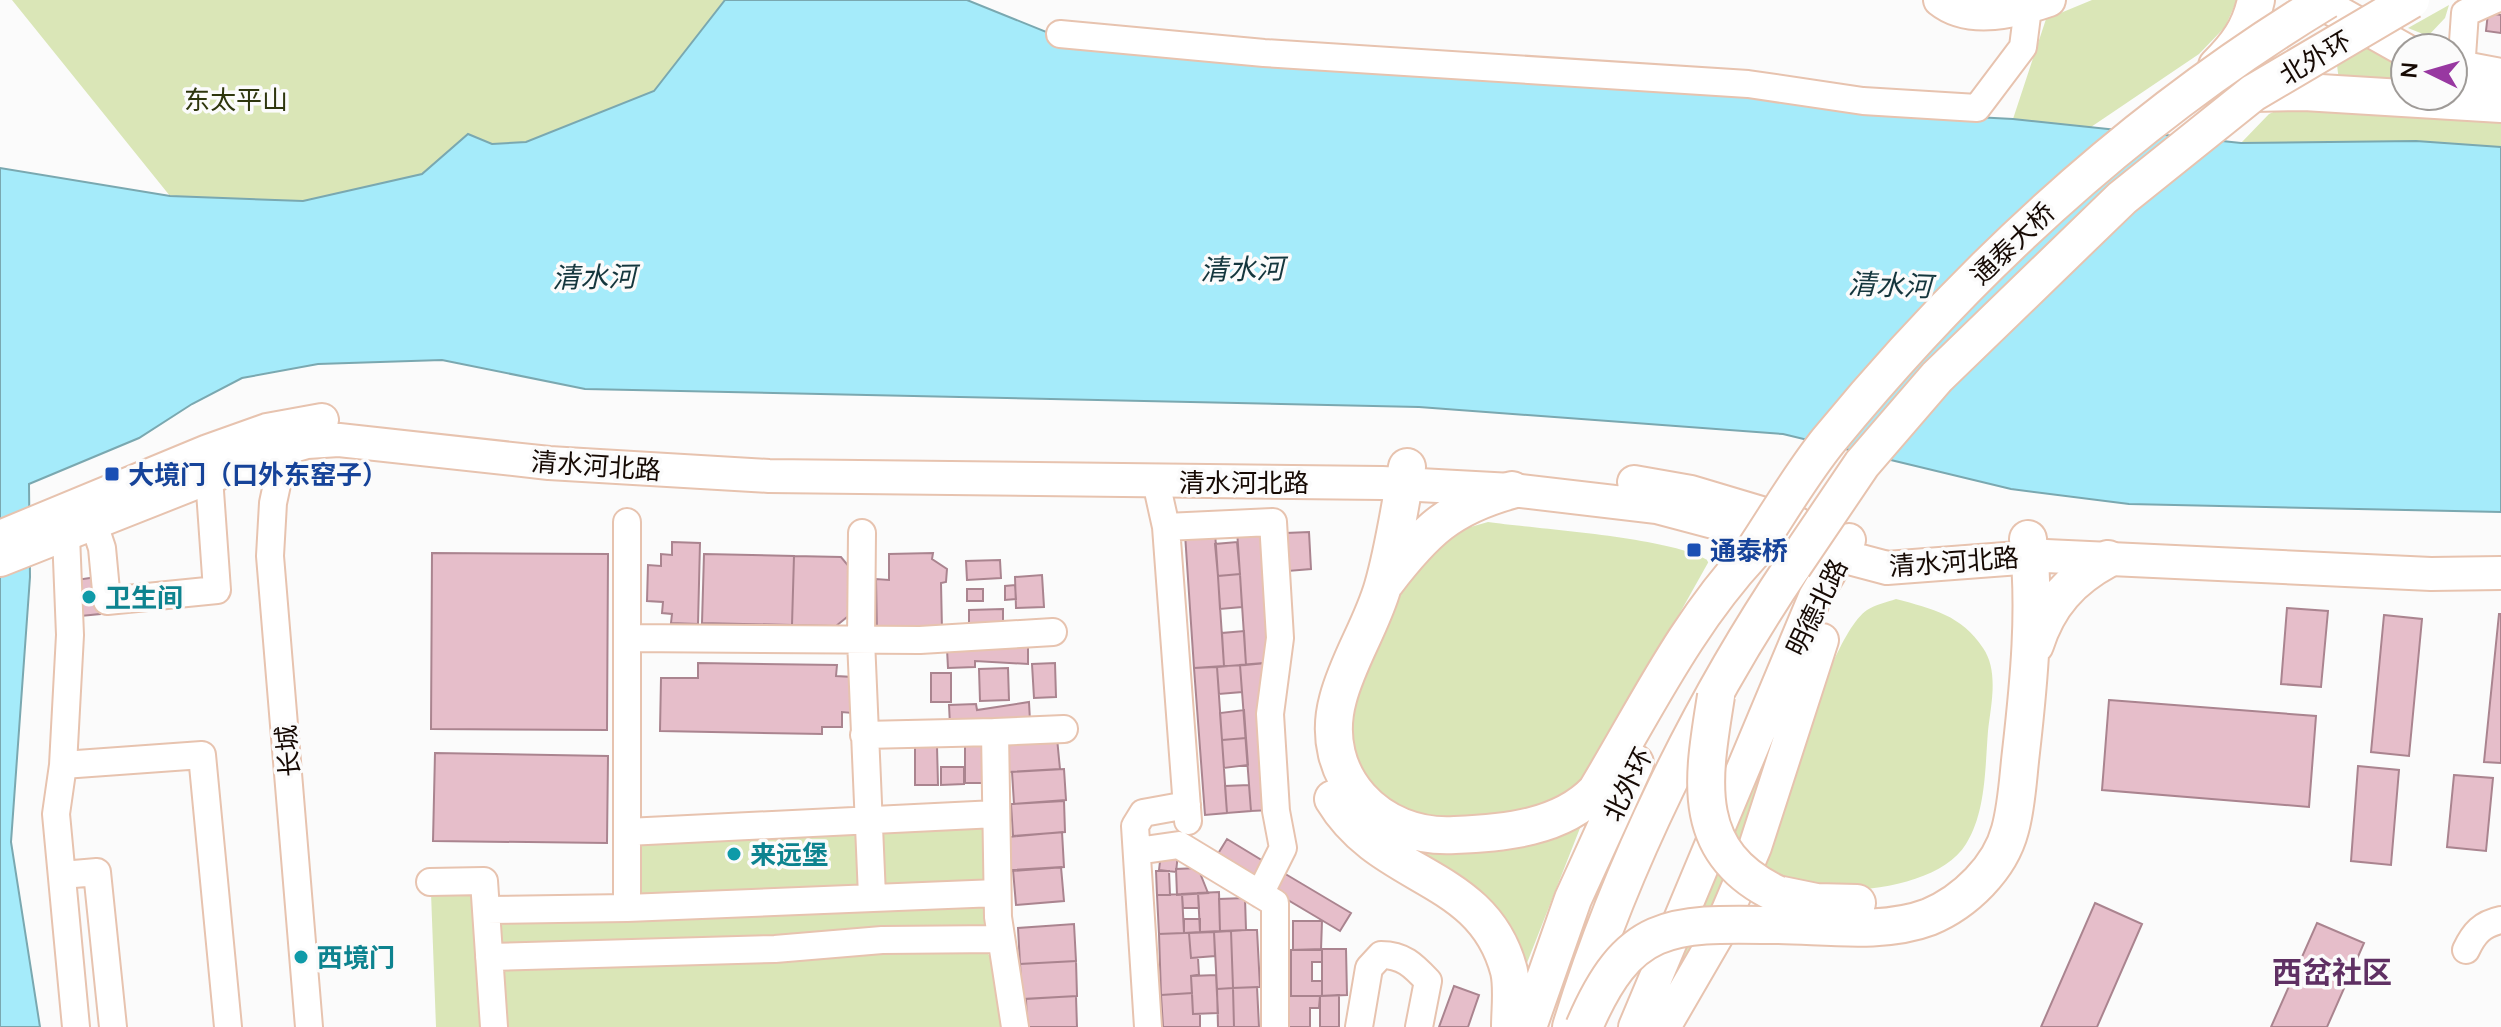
<svg xmlns="http://www.w3.org/2000/svg" width="2501" height="1027" font-family="Manrope,'Noto Sans SC',sans-serif">
<style>
.green{fill:#dae6b7}
.water{fill:#a5ebfa;stroke:#7aa8b0;stroke-width:2}
.building{fill:#e6beca;stroke:#aa848f;stroke-width:2}
.lines{fill:none;stroke-linecap:round;stroke-linejoin:round}
.minor-casing{stroke:#e7c3af;stroke-width:30}
.major-casing{stroke:#e7c3af;stroke-width:36}
.highway-casing{stroke:#e7c3af;stroke-width:40}
.minor{stroke:#fff;stroke-width:26}
.major{stroke:#fff;stroke-width:32}
.highway{stroke:#fff;stroke-width:36}
.highway-bridge-casing{stroke:#e7c3af;stroke-width:40;stroke-linecap:butt}
.highway-bridge{stroke:#fff;stroke-width:36}
.transit-dot{fill:#1a4fb4;stroke:#fbfbfb;stroke-width:3}
.culture-dot{fill:#0f9aa8;stroke:#fbfbfb;stroke-width:3}
.labels{text-anchor:middle;dominant-baseline:central;stroke-width:7;stroke-linejoin:round;paint-order:stroke}
.street-label{font-size:26px;fill:#160a04;stroke:#fbfbfb}
.park-label{font-size:26px;fill:#2e360d;stroke:#fbfbfb}
.transit-label{font-size:26px;font-weight:bold;fill:#164399;stroke:#fbfbfb;text-anchor:start}
.culture-label{font-size:26px;font-weight:bold;fill:#0d838f;stroke:#fbfbfb;text-anchor:start}
.water-label{font-size:28px;font-style:italic;fill:#14363d;stroke:#fbfbfb}
.quarter-label{font-size:30px;font-weight:bold;fill:#5f3063;stroke:#fbfbfb}
</style>
<rect width="100%" height="100%" fill="#fbfbfb"/>
<path class="green" d="M12,0H725L654,91L522,145L492,144L468,134L422,174L364,188L303,201L170,196Z
M2092,0H2237L2225,27L2199,54L2091,127L2013,119L2046,19Z
M2449,5L2445,18L2428,36L2408,28Z
M2374,43L2405,60V86L2339,81L2337,65Z
M2284,107L2501,116V147L2416,141L2241,143L2269,114Z
M1488,522C1537,529 1673,537 1709,561L1584,784L1551,804L1480,818L1404,815L1357,778L1348,724L1394,586L1446,534Z
M1896,599C1933,609 1961,615 1983,648C1999,671 1991,705 1988,731C1985,768 1986,812 1966,844C1938,890 1832,900 1786,881C1778,878 1771,872 1765,868C1782,815 1827,638 1867,610C1875,605 1887,602 1896,599Z
M1786,701L1724,897L1651,1027Z
M1582,823L1525,968L1494,904L1458,878L1384,839Z
M984,824L992,878L973,886L886,888L878,882L881,828Z
M862,834L860,892L644,901L633,894V843L642,838Z
M479,891L486,1027H436L431,893Z
M966,901L983,907L991,917V925L980,932L496,945L500,918Z
M982,948L997,963L1006,1027H504L502,977L508,965Z"/>
<path class="water" d="M725,0H967L1071,42L1753,89L1861,111L2013,119L2241,143L2416,141L2501,147V512L2129,504L2011,489L1783,434L1419,407L585,389L442,360L318,364L242,378L192,404L139,438L29,484L30,577L11,842L40,1027H0V168L170,196L303,201L422,174L468,134L492,144L526,142L654,91Z"/>
<path class="building" d="M2488,13L2501,15V33L2486,31Z
M1266,528L1276,662L1246,665L1237,530Z
M1215,532L1224,666L1194,668L1185,534Z
M1309,532L1311,569L1288,571L1286,533Z
M672,542L700,543L698,624L671,623L672,614L662,613L663,602L647,601L648,565L661,566V554L672,555Z
M1237,542L1240,574L1218,576L1215,544Z
M432,553L608,554L607,730L431,729Z
M933,553L932,559L947,569L946,582L941,583L942,630L877,633L876,579L889,580V554Z
M704,554L794,556L792,625L702,623Z
M794,556L841,557L851,569L852,613L836,626L792,625Z
M1000,560L1001,578L967,580L966,561Z
M1240,574L1242,607L1220,609L1218,576Z
M1042,575L1044,607L1016,608L1015,577Z
M97,577L100,614L81,616L76,580Z
M1015,585L1016,599L1005,600V586Z
M967,589H983V601H967Z
M2287,608L2328,611L2321,687L2281,684Z
M1003,609V628L969,629V610Z
M2499,614H2501V763L2484,762Z
M2384,615L2422,619L2409,756L2371,752Z
M1244,631L1246,665L1224,666L1222,633Z
M1028,645V664L975,661V667L948,668L947,649Z
M698,663L837,665L836,676L853,677L852,713L842,712V727H822V734L660,731L661,678H698Z
M1055,663L1056,697L1034,698L1032,664Z
M1263,663L1273,810L1251,811L1240,665Z
M1240,665L1242,692L1219,694L1217,667Z
M1217,667L1227,813L1205,815L1194,668Z
M1008,668L1009,700L980,701L979,669Z
M931,673H951V702H931Z
M2109,700L2316,716L2309,807L2102,790Z
M1029,702L1030,721L950,725L949,705L976,704L977,710Z
M1244,710L1246,738L1222,740L1220,713Z
M1057,738L1060,769L1007,772L1005,742Z
M1246,738L1248,765L1224,768L1222,740Z
M965,744H988V783H965Z
M937,746L938,785H915V747Z
M435,753L608,756L607,843L433,841Z
M2358,766L2399,770L2391,865L2351,861Z
M941,767H964V784L941,785Z
M1064,769L1066,800L1014,804L1012,772Z
M2454,775L2493,778L2486,851L2447,847Z
M1249,785L1251,811L1227,813L1225,786Z
M1064,801L1065,832L1013,836L1011,804Z
M1062,832L1064,867L1011,871L1008,837Z
M1227,839L1273,867L1261,886L1216,857Z
M1161,853L1178,854L1176,872L1159,870Z
M1061,867L1064,901L1016,905L1013,870Z
M1198,868L1208,893L1177,895L1176,869Z
M1277,869L1351,913L1340,931L1266,887Z
M1156,871H1169L1170,895H1157Z
M1219,892L1220,931L1200,932L1198,893Z
M1198,893L1199,908H1183L1182,894Z
M1182,894L1184,933L1159,934L1157,895Z
M1245,898L1246,930L1220,931L1219,899Z
M2095,903L2142,924L2097,1027H2041Z
M1184,919H1200V932L1184,933Z
M1293,921H1322L1321,950H1293Z
M2317,923L2364,943L2327,1027H2271Z
M1074,924L1076,961L1020,964L1018,928Z
M1246,930H1257L1260,987L1233,988L1231,931Z
M1231,931L1233,988L1217,989L1214,932Z
M1214,932L1215,956L1191,958L1189,933Z
M1184,933H1189L1191,958H1198L1199,975L1191,976L1192,993L1161,995L1159,934Z
M1322,949V962H1312V981H1322V996H1291V950Z
M1322,949H1346L1347,995L1322,996Z
M1076,961L1077,996L1022,999L1020,964Z
M1216,975L1218,1013L1193,1014L1191,976Z
M1454,986L1479,995L1468,1027H1439Z
M1257,987L1259,1027H1234L1233,988Z
M1233,988L1234,1027H1218L1217,989Z
M1192,993L1193,1014H1200V1027H1163L1161,995Z
M1339,995V1027H1320V996Z
M1076,996L1077,1027H1027L1026,999Z
M1288,996H1320L1319,1008H1310V1027H1288Z"/>
<g class="lines">
<g class="minor-casing">
<path id="minor" d="M1060,34L1264,53L1748,84L1863,101L1977,108L2023,47L2029,0
M2462,56L2465,13L2494,0
M279,475L273,503L270,556L309,1027
M1156,482L1166,527L1188,821
M627,522V908
M94,524L102,548L107,601L217,590L209,477
M1166,527L1273,522L1280,638L1270,714L1276,811L1283,848L1260,894
M862,533L861,640L872,896
M66,535L70,635L63,765L56,814L76,1027
M627,638L920,640L1053,632
M864,735L995,732
M63,765L202,755L228,1027
M627,832L996,814
M1137,851L1179,845L1275,903V1027
M62,875L97,872L113,1027
M430,882L484,881L494,1027
M486,910L627,908L997,893
M2466,950C2474,933 2482,924 2501,920
M489,957L775,949L882,940L1001,939
M1015,1027L998,917L995,732L1064,729
M1148,1027L1135,826L1143,813L1187,805
M1359,1027L1369,968L1381,955C1403,955 1413,965 1428,981L1419,1027"/>
</g>
<g class="major-casing">
<path id="major" d="M1940,0C1970,24 2017,11 2049,0
M2316,0L2405,50
M2453,66L2501,75
M1634,482L1691,492L1798,524
M0,537L208,451L267,430L322,420
M0,560L276,451L307,442L339,440L549,463L769,476L1382,483L1512,490L1657,507L1887,568L2046,556L2431,574L2501,573
M1635,1027L1815,597L1849,540
M1664,1027L1718,934L1755,847L1822,640"/>
</g>
<g class="highway-casing">
<path id="highway" d="M2217,66C2237,46 2250,29 2256,0
M2253,93L2304,92L2501,104
M1407,467C1400,506 1394,548 1383,586C1372,625 1348,660 1338,699C1317,776 1379,840 1455,835C1504,833 1561,828 1596,791C1646,708 1686,624 1753,552
M1386,582C1425,531 1450,507 1512,490
M2035,645C2048,604 2071,579 2108,559
M1333,799C1383,882 1483,872 1509,971C1513,988 1510,1010 1510,1027
M1777,894L1816,902L1857,903
M1772,925C1822,925 1882,935 1929,917C1965,902 2000,868 2010,830C2017,805 2018,777 2021,752C2029,682 2036,609 2028,539
M1528,1027L1573,899L1635,763
M1571,1027C1619,870 1701,702 1793,566"/>
</g>
<use href="#minor" class="minor"/>
<use href="#major" class="major"/>
<use href="#highway" class="highway"/>
<g class="highway-bridge-casing">
<path id="highway-bridge" d="M1753,552C1777,516 1800,476 1828,441C1970,268 2135,116 2327,0
M1793,566L1862,464L1937,377L2122,198L2253,93L2411,0
M1716,696C1703,778 1688,852 1777,894
M1584,1027C1628,923 1669,923 1772,925"/>
</g>
<use href="#highway-bridge" class="highway-bridge"/>
</g>
<g class="transit-dot">
<rect x="104" y="466" width="16" height="16" rx="4"/>
<rect x="1686" y="542" width="16" height="16" rx="4"/>
</g>
<g class="culture-dot">
<circle cx="89" cy="597" r="8"/>
<circle cx="734" cy="854" r="8"/>
<circle cx="301" cy="957" r="8"/>
</g>
<g class="labels">
<g class="street-label">
<text transform="translate(2315 57) rotate(-31)">北外环</text>
<text transform="translate(2012 243) rotate(-44)">通泰大桥</text>
<text transform="translate(596 465) rotate(4)">清水河北路</text>
<text x="1244" y="482">清水河北路</text>
<text transform="translate(1954 561) rotate(-4)">清水河北路</text>
<text transform="translate(1816 607) rotate(-64)">明德北路</text>
<text transform="translate(287 751) rotate(-95)">长城</text>
<text transform="translate(1627 784) rotate(-64)">北外环</text>
</g>
<g class="park-label">
<text x="236" y="99">东太平山</text>
</g>
<g class="transit-label">
<text x="128" y="474">大境门（口外东窑子）</text>
<text x="1710" y="550">通泰桥</text>
</g>
<g class="culture-label">
<text x="105" y="597">卫生间</text>
<text x="750" y="854">来远堡</text>
<text x="317" y="957">西境门</text>
</g>
<g class="water-label">
<text transform="translate(1242 268) rotate(-1)">清水河</text>
<text transform="translate(594 276) rotate(-1)">清水河</text>
<text transform="translate(1890 284) rotate(2)">清水河</text>
</g>
<g class="quarter-label">
<text x="2332" y="971">西岔社区</text>
</g>
</g>
<g transform="translate(2429 72) rotate(275)"><circle r="38" fill="#fbfbfb" stroke="#9f9b98" stroke-width="2"/>
<path d="M0-6L14 30L0 20L-14 30Z" fill="#9838a1"/>
<text y="-12" font-size="22" font-weight="bold" text-anchor="middle" fill="#160a04">N</text>
</g>
</svg>
